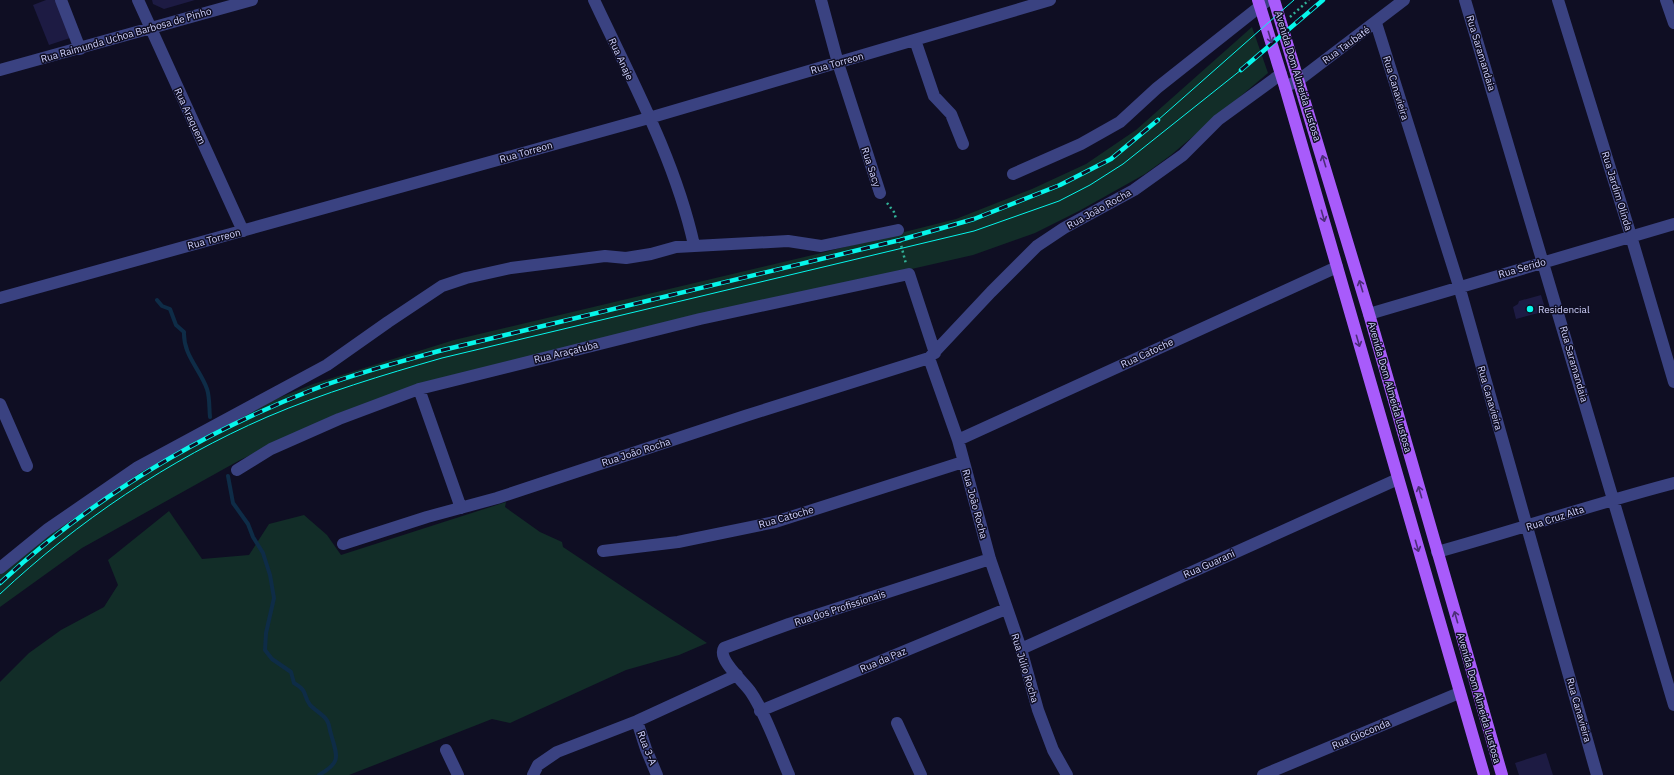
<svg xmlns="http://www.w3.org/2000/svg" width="1674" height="775" font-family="'IBM Plex Sans',sans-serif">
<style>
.green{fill:#122d28}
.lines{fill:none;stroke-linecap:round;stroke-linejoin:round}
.stream{stroke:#0e2c47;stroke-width:4}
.building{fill:#1d1b43}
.path{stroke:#31b298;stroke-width:2.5;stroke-dasharray:2 3;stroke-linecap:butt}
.minor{stroke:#3a4281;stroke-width:12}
.major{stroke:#a85bfb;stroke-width:12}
.tram{stroke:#06f6eb;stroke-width:1}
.rail-casing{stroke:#06f6eb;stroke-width:4.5}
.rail{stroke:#0f0e23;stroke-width:3;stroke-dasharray:9;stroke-linecap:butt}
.oneway{stroke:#4c2d79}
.poi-dot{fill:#06f6eb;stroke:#0f0e23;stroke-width:1.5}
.labels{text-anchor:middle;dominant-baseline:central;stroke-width:3;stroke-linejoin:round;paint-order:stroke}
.street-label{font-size:10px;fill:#d1d3fe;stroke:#0f0e23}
.poi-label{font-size:10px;fill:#d1d3fe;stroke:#0f0e23;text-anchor:start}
</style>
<rect width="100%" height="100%" fill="#0f0e23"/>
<path class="green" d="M1252,27L1268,73L1171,155L1145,174L1079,211L1035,233L973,255L894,273L337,415L240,460L82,548L0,607V574L114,485L276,399L313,384L454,340L817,254L956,219L1032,189L1086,164L1136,130Z
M506,502L505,507L540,532L562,542L563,547L707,643L679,655L626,670L510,723L492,719L349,775H0V682L29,653L61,630L104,607L118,585L108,560L169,511L202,559L249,555L269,524L304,515L327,535L341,555Z"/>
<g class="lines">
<path class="stream" d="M157,300L162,306L170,309L176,325L184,332C183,355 200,369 207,389C210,398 209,409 210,417
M228,476L233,503L248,524L253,537L263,553L270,575L274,598L266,633L265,650L272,659L291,672L294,683C309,692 302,694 310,705C315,710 322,714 326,719C330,724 329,729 331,734C337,756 342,762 319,775"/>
</g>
<path class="building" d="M46,0H58L73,37L49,45L33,5Z
M152,0H195L164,9L153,4Z
M1541,295L1546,311L1516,319L1513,307L1518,304L1519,301Z
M1546,753L1553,775H1519L1515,763Z"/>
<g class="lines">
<path class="path" d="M1290,17L1309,0
M887,203L894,212L896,219
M900,241L906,264"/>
<path class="minor" d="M61,0L80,49
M138,0L243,231
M594,0C631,79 675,159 694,245
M821,0L838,63L880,193
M1465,0L1674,705
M1558,0L1631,236L1674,382
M1666,0L1674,23
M1376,23L1459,286L1597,775
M915,40L934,96L951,114L963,144
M0,70L252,0
M1285,87L1299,80L1404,0
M1013,174L1081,144L1120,122L1157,88L1268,0
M0,298L649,118L1050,0
M1369,314L1674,224
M929,358L958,440L990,559L1021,649L1038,710L1053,750L1067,775
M419,389L461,508
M0,404L27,466
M958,440L1337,267
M237,470L271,449L339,419L419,389L700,319L909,274L935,353
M343,544L427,517L497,498L745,416L929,358L991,292L1037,246L1064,228L1134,190L1183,155L1218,120L1281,74
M603,551L678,542L775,522L963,462
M1437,552C1516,530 1594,504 1674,483
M0,568L48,529L138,467L327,365L388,322L442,286L466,278L511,268L605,256L626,258L651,254L676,247L788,241L821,246L898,230
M1021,649L1398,479
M760,711L1006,609
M637,721L646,749L657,775
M897,723L921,775
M446,750L458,775
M533,775L538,765L557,752L637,721L737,675
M789,775C778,750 765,712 750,691C743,681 717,659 724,648L789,624L990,559
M1263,775L1459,693"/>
<path class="major" d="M1258,0L1285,87L1484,775
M1274,0L1369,314L1502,775"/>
<path class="tram" d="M1158,120L1294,0
M0,594C78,521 168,460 267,417C323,393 383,375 442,358L974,231L1059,201L1090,185L1123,164L1241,70"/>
<g class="rail-casing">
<path id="rail" d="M1241,70L1323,0
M0,583C91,499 197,435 312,390C353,374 396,363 439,351L900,240L974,219L1060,185L1111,159L1158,120"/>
</g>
<use href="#rail" class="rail"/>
</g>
<defs><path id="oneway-shaft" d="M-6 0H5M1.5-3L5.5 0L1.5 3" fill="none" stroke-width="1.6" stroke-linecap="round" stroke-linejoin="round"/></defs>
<g class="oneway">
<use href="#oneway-shaft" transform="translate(1270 37) rotate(73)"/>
<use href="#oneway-shaft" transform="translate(1324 161) rotate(-107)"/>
<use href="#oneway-shaft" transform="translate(1323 216) rotate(74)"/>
<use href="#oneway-shaft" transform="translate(1361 286) rotate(-107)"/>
<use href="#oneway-shaft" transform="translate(1358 341) rotate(74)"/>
<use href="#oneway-shaft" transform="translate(1420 492) rotate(-106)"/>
<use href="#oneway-shaft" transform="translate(1417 546) rotate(74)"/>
<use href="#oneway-shaft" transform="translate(1456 617) rotate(-106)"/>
</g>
<circle class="poi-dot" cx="1530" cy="309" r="4"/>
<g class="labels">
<g class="street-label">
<text transform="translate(126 35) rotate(-16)">Rua Raimunda Uchoa Barbosa de Pinho</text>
<text transform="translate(1346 45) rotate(-36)">Rua Taubaté</text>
<text transform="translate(1481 53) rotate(73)">Rua Saramandaia</text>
<text transform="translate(621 59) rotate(65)">Rua Anaje</text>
<text transform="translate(837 63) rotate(-16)">Rua Torreon</text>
<text transform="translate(1298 76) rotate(73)">Avenida Dom Almeida Lustosa</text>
<text transform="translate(1396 88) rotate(73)">Rua Canavieira</text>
<text transform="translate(190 116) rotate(65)">Rua Araquem</text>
<text transform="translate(526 152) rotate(-16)">Rua Torreon</text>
<text transform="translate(871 167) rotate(72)">Rua Sacy</text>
<text transform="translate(1617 191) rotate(73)">Rua Jardim Olinda</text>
<text transform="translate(1099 209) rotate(-29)">Rua João Rocha</text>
<text transform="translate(214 239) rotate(-15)">Rua Torreon</text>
<text transform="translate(1522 268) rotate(-16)">Rua Serido</text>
<text transform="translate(566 352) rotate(-14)">Rua Araçatuba</text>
<text transform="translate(1147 353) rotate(-25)">Rua Catoche</text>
<text transform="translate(1574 364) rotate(74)">Rua Saramandaia</text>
<text transform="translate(1390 387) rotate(74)">Avenida Dom Almeida Lustosa</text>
<text transform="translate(1490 398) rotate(74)">Rua Canavieira</text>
<text transform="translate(636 452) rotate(-18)">Rua João Rocha</text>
<text transform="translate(975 504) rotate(75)">Rua João Rocha</text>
<text transform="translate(786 517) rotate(-16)">Rua Catoche</text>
<text transform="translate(1555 518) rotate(-18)">Rua Cruz Alta</text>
<text transform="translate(1209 564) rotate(-24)">Rua Guarani</text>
<text transform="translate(840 608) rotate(-18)">Rua dos Profissionais</text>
<text transform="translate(883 660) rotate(-23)">Rua da Paz</text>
<text transform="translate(1025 668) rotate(73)">Rua Júlio Rocha</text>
<text transform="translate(1479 698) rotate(74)">Avenida Dom Almeida Lustosa</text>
<text transform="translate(1579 710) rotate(74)">Rua Canavieira</text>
<text transform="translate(1361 734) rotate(-23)">Rua Gioconda</text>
<text transform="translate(647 748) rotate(69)">Rua 3-A</text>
</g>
<g class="poi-label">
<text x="1538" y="309">Residencial</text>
</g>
</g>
</svg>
